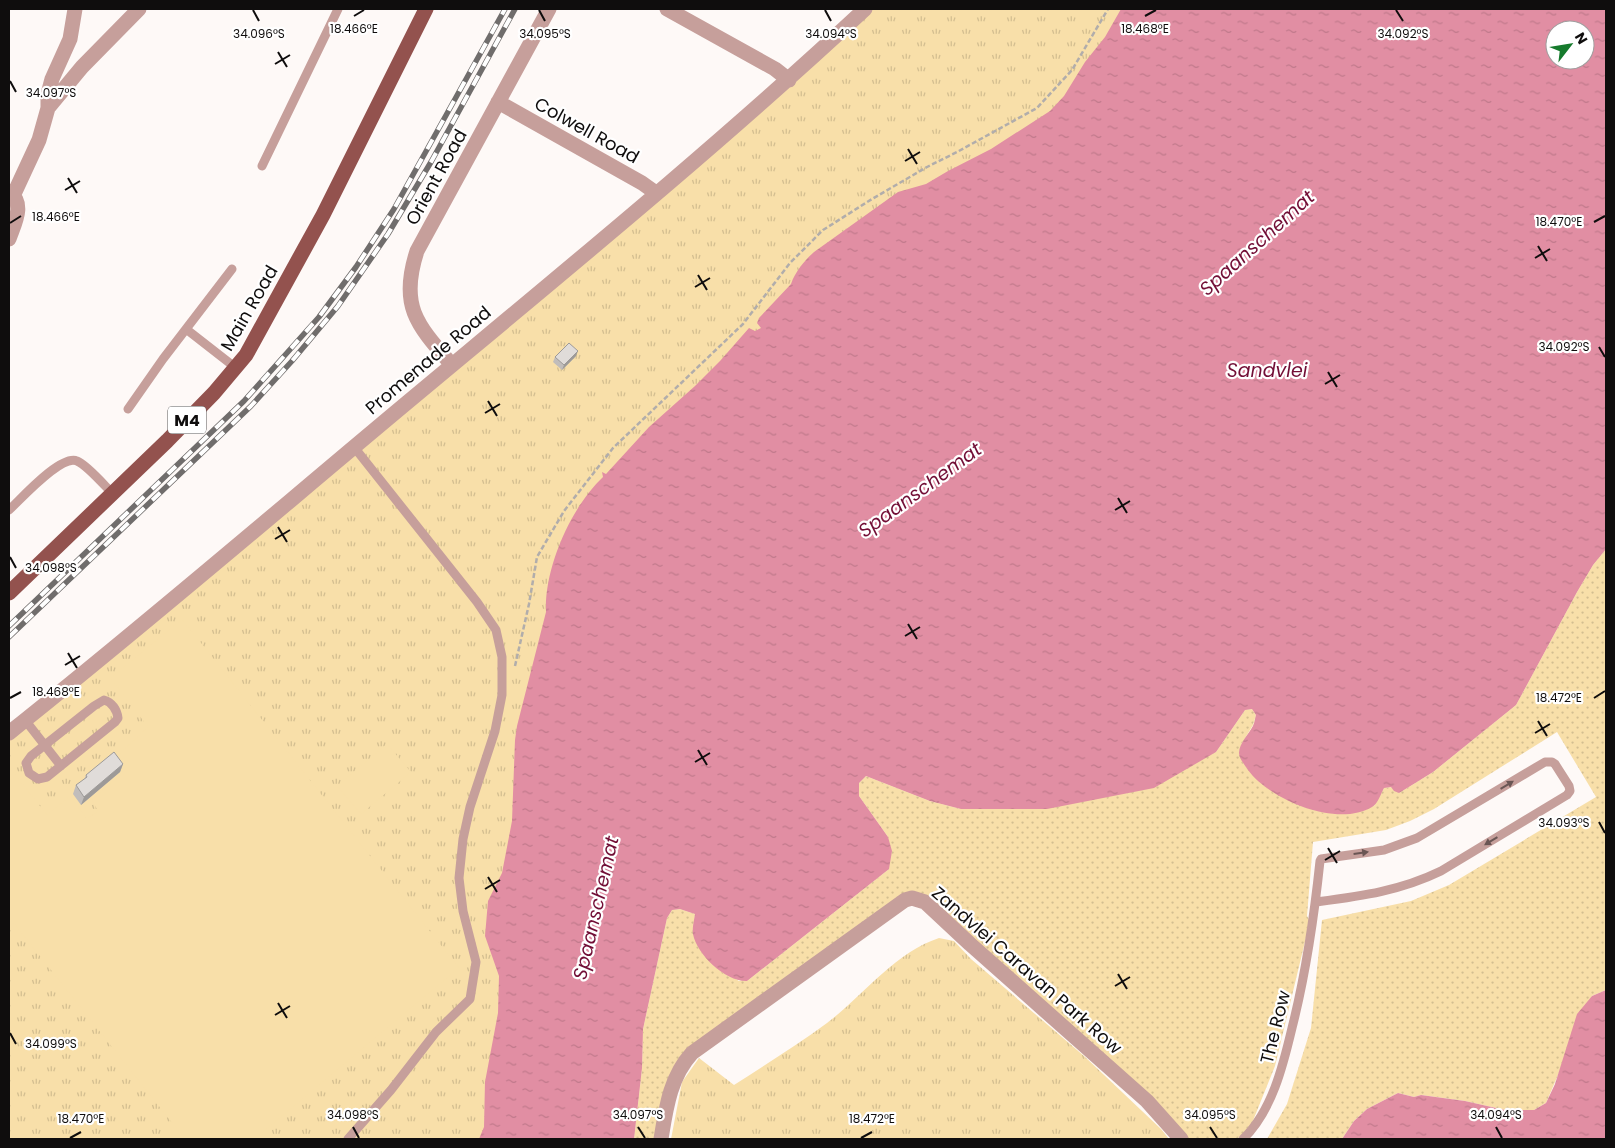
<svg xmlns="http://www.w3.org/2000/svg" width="1615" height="1148" font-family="Poppins,sans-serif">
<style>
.grass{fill:url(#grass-dots)}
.park{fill:url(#park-tufts);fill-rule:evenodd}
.garden{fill:#f8dfa9}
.water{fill:url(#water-ripples);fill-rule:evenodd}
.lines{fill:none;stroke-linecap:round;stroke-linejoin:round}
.path{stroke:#b1adab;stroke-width:2.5;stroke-dasharray:5 2.5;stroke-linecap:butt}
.lane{stroke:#c69f9b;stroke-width:9}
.street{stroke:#c69f9b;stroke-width:15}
.primary{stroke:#93524e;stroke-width:15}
.rail-casing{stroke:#706d6c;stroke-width:5.5}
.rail{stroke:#fff;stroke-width:4;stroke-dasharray:11;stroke-linecap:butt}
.wall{fill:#c1bdbb}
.shaded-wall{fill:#9d9a98}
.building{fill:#e0dcd9;stroke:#9d9a98}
.oneway{fill:#6a5654}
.ticks{fill:none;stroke:#0f0d0d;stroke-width:2}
.labels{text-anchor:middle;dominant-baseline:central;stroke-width:4.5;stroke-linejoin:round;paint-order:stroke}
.shield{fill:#fff;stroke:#575656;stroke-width:1}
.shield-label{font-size:16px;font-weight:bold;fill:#0f0d0d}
.street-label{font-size:18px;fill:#0f0d0d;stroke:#fff}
.water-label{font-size:19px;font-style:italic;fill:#720e36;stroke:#fff}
.ticks-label{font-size:12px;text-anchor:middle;fill:#0f0d0d;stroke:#fff;stroke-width:4.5;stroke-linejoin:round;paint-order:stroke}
</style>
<defs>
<pattern id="grass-dots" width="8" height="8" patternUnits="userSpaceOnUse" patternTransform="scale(1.25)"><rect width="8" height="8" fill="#f8dfa9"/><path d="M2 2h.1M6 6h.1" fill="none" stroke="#d3be90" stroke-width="1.8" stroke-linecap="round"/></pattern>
<pattern id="park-tufts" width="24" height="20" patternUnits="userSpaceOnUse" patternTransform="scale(1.25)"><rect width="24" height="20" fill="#f8dfa9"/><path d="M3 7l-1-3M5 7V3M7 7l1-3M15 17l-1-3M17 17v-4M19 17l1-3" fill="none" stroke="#d3be90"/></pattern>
<pattern id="water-ripples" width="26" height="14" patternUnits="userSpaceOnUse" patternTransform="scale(1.25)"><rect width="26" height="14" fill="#e18ea3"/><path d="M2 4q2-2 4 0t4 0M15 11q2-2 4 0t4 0" fill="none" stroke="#c0798b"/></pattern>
</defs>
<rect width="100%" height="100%" fill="#fef9f7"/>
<path class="grass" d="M1606,549V990L1592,996L1546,1103L1534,1110H1505L1465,1101L1421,1095L1414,1097L1398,1093L1367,1109L1354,1121L1342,1139H1267L1287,1104L1311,1028L1322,920L1411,901L1449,885L1596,797L1557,732L1434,809L1410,821L1386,830L1313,842L1307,916L1310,921L1275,1066L1250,1128L1237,1139H1184L925,895L689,1055L659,1139H634L642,1068L643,1029L667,918L672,910L680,909L695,914L693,932L713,965L739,981H747L889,869L888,837L859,796V783L866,776L930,801L961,809L1216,752L1245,710L1252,709L1256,715L1253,725L1241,745L1374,806L1384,788L1391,787L1399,793L1433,772L1516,705L1577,592L1593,565Z"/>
<path class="park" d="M865,9H1606V549L1593,565L1577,592L1516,705L1433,772L1399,793L1394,791L1391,787L1384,788C1381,793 1378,804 1372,807C1337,828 1270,801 1248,770C1245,765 1239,759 1239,753C1239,743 1249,734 1253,726C1254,723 1255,719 1256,715L1252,709L1245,710L1216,752L1154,788L1047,809H961L930,801L866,776L859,783V796L888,837L892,851L889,869L747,981C726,982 697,955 693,934C692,928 694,921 695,914L680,909L672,910L667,918L643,1029L642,1068L634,1139H9V733ZM1555,30H1585V60H1555Z
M939,938L954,941L971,959L1084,1056L1161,1129L1169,1139H671L682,1082L699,1058L734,1085C765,1065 797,1045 827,1023C864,995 894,953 939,938Z"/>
<path class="garden" d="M182,619L459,968L254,1139H185L9,917V767L47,815L70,796L87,819L98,811L92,800L123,771L115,758L148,727L111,678Z
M387,744L411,772L361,814L337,786Z"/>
<path class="water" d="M1121,9H1606V549L1593,565L1577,592L1516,705L1433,772L1399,793L1394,791L1391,787L1384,788C1381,793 1378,804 1372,807C1337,828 1270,800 1248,770C1245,765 1239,759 1239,753C1239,743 1249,734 1253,726C1255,722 1255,718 1256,715L1252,709L1245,710L1216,752L1154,788L1047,809H961L930,801L866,776L859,783V796L888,837L892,851L889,869L747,981C726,982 697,955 693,934C692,928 694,921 695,914L680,909L672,910L667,918L643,1029L642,1068L634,1139H479L484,1127L485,1082L498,1013L499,976L485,936L488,901L502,873L512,821L515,740L517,726L546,612C544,568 571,507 603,477L602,472L606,474L649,427L695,386L720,361L749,328L755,331L761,328L757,323L759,318L791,284C795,272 805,260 814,252L898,192L926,184L948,171L991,149L1050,111L1064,96L1085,62L1105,37ZM1555,30H1585V60H1555Z
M1606,990V1139H1342L1354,1121L1367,1109L1398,1093L1414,1097L1421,1095L1465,1101L1505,1110H1534L1546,1103L1555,1084L1577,1014L1592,996Z"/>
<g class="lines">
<path class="path" d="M515,666L529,604L537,557L564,511L613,448L743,324L790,263L823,230L872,199L927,167L957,152L1037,108L1072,70L1108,9"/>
<path class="lane" d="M262,166L338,9
M186,329L236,368
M128,409L163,359L232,269
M9,510C21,499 61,454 77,461C87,465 104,485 112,493
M104,700C112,702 117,710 118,718L115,722L47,777L38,779L29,773L26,763L31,756L94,706Z
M25,720L61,766
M348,1139L391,1090L436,1032L470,999L476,962L463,911L459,878L463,839L470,807L495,731L502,695V657L496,630L477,602L354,447
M1243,1139C1272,1111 1283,1066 1292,1028C1306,973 1314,918 1320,861L1321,859L1384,850L1417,838L1545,762H1552L1555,764L1569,786L1570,791L1567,795L1441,871C1400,891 1361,896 1316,902"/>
<path class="street" d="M667,9L775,69L789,80
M498,102L642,183L656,193
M48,108L82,67L139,9
M9,192C26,204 14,224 9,239
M13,196L39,140L48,108V94L52,79L70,39L75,9
M452,365C417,325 399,306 417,251L549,9
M9,733C149,622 284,505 421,391C571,266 722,142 865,9
M661,1139C666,1108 670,1077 692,1053L905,900L912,898L925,902L970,944L1147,1101L1181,1139"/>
<path class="primary" d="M9,593L167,441L214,393L246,355L323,215L426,9"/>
<g class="rail-casing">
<path id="rail" d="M9,626L244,401L319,317L356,267L394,209L505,9
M9,637L251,406L292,361L338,306L388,234L431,162L515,9"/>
</g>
<use href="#rail" class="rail"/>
</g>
<path class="wall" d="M576,356L562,370L553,362L555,357Z
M123,764L120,772L81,805L73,794L76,785L84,780L86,775Z"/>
<path class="shaded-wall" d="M578,351L576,356L562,370L564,365Z
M123,764L120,772L81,805L84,797Z"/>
<path class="building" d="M569,343L578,351L564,365L555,357Z
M114,752L123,764L84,797L76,785L87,777L86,775Z"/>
<defs><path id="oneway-solid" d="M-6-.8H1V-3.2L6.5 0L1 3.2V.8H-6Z" transform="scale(1.25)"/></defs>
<g class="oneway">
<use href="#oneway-solid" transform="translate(1507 785) rotate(-31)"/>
<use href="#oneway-solid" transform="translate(1491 841) rotate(149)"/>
<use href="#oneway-solid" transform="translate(1361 853) rotate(-8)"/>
</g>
<path class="ticks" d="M253,10L259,21M539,10L545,21M825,10L831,21M1396,10L1403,21M354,16L364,10M1145,16L1156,10M278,52L287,67M275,64L290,55M10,81L16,92M908,149L917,164M905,161L920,152M68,178L77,193M65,190L80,181M1594,222L1605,216M10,223L21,216M1538,246L1547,261M1535,258L1550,249M698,275L707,290M695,287L710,278M1599,347L1605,357M1328,372L1337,387M1325,384L1340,375M488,401L497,416M485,413L500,404M1118,498L1127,513M1115,510L1130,501M278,527L287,542M275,539L290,530M10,557L16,568M908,624L917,639M905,636L920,627M68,653L77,668M65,665L80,656M10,698L21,692M1594,698L1605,691M1538,721L1547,736M1535,733L1550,724M698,750L707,765M695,762L710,753M1599,822L1605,833M1328,848L1337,863M1325,860L1340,851M488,877L497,892M485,889L500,880M1118,974L1127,989M1115,986L1130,977M278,1003L287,1018M275,1015L290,1006M10,1033L16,1044M353,1127L359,1138M638,1127L645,1138M1210,1127L1217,1138M1496,1127L1502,1138M70,1138L81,1132M861,1138L872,1132"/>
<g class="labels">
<rect class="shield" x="168" y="406.5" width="38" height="27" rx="4"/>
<g class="shield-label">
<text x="187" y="420">M4</text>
</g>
<g class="street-label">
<text transform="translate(587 130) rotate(29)">Colwell Road</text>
<text transform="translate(436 177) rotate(-61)">Orient Road</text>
<text transform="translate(249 308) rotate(-60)">Main Road</text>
<text transform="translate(428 360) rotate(-40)">Promenade Road</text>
<text transform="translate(1027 970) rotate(41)">Zandvlei Caravan Park Row</text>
<text transform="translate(1275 1027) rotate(-76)">The Row</text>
</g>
<g class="water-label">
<text transform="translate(1257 243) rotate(-42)">Spaanschemat</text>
<text x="1267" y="370">Sandvlei</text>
<text transform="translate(920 490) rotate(-36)">Spaanschemat</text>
<text transform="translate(596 908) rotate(-77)">Spaanschemat</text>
</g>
</g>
<g class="ticks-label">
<text x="354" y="33">18.466°E</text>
<text x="1145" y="33">18.468°E</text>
<text x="259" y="38">34.096°S</text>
<text x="831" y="38">34.094°S</text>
<text x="545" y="38">34.095°S</text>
<text x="1403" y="38">34.092°S</text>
<text x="51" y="97">34.097°S</text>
<text x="56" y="221">18.466°E</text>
<text x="1559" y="226">18.470°E</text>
<text x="1564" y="351">34.092°S</text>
<text x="51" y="572">34.098°S</text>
<text x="56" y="696">18.468°E</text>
<text x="1559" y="702">18.472°E</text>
<text x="1564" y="827">34.093°S</text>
<text x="51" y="1048">34.099°S</text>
<text x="353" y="1119">34.098°S</text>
<text x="638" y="1119">34.097°S</text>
<text x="1210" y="1119">34.095°S</text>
<text x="1496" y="1119">34.094°S</text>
<text x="81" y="1123">18.470°E</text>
<text x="872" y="1123">18.472°E</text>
</g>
<rect width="1615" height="1148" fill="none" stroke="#0f0d0d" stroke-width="20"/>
<g transform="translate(1570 45) rotate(59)"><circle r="24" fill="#ffffff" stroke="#9f9e9e"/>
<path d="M0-4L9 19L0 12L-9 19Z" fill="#167b2d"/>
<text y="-8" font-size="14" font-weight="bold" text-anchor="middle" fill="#0f0d0d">N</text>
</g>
</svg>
